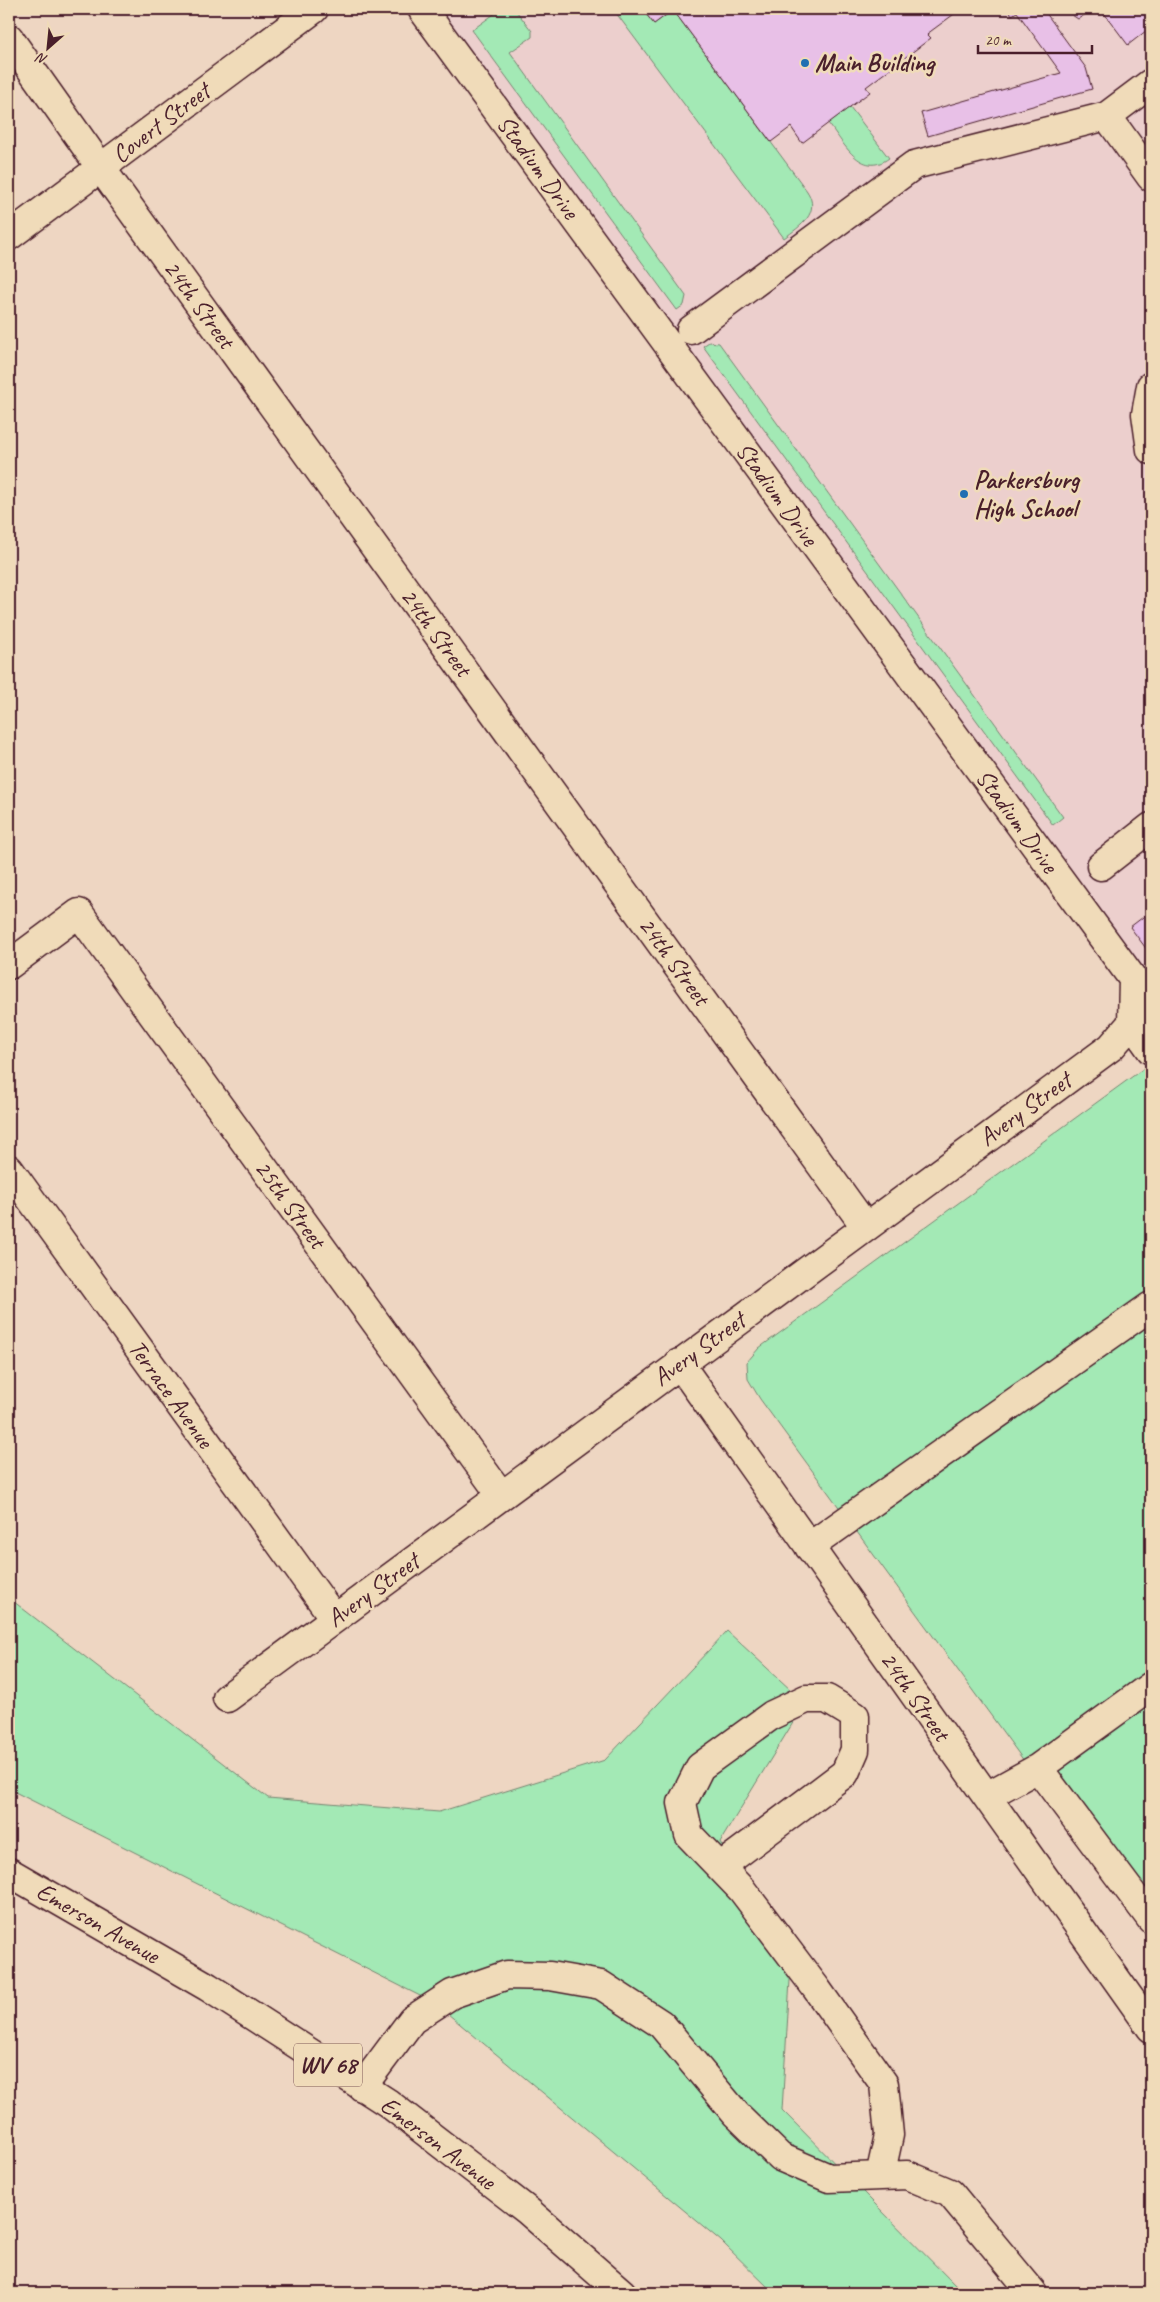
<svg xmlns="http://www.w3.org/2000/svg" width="1160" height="2302" font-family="Caveat,sans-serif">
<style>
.built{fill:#eccfcd}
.green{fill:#a3e9b5;stroke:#768470}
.building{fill:#e8c0e7;stroke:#4a1f2b}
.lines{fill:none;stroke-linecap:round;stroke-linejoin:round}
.minor-casing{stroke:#4a1f2b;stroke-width:31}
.major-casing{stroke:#4a1f2b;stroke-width:31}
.minor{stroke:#f0dbb9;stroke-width:28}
.major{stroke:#f0dbb9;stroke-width:28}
.poi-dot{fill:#1f6fb2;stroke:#f0dbb9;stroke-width:2}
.labels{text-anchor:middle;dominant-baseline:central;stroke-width:5;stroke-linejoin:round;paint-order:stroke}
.shield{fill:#f0dbb9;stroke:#7c5756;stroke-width:1}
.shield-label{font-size:24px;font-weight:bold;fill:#4a1f2b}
.poi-label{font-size:25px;font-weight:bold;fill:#4a1f2b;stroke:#f0dbb9;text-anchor:start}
.street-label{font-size:25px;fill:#4a1f2b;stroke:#f0dbb9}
</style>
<rect width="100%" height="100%" fill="#eed6c2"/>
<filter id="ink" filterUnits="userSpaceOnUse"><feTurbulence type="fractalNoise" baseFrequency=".02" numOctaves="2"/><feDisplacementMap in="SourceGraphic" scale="10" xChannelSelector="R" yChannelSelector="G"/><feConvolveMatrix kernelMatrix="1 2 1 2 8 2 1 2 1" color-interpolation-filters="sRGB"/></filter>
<g filter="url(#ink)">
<path class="built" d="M422,9H1151V1005L1133,979Z"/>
<path class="green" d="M501,9H521L517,12L532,31V37L510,52L686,296L684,305L677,310L472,30Z
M613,9H642L654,24L673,10L807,191C821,213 801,226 784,238Z
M850,107L889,158C861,179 843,142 828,123Z
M709,342L719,343L1063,817L1053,825L703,346Z
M1151,1063V1935L760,1399L748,1379L747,1362L759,1348Z
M9,1598L268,1798L439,1812L605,1760L727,1631L805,1703L720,1842L791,1964L782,2110L963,2293H774L721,2241L436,2004L9,1789Z"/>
<path class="building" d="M642,9H961L927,34L931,38L866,87L870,92L802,143L791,127L771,142L673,10L654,24Z
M1008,9H1043L1086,68L1092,89L928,136L921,113L1061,73L1017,12L1012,15Z
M1072,9H1086V14L1078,19L1072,15Z
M1101,9H1151V27L1128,45Z
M1151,911V955L1130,927Z"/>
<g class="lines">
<g class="minor-casing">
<path id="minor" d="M9,38L101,168L865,1226
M1107,116L1151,177
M9,236L314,9
M691,330L914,165L1107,116L1151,83
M1151,386L1146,414L1151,450
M1101,866L1151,827
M9,965L79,913L501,1495
M1132,1023L1151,1050
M9,1169L334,1618
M679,1363L1151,2028
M809,1547L1151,1306
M227,1698L1111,1047L1132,1023L1133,979L422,9
M1038,1768L1151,1919
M987,1796L1038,1768L1151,1686
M720,1867L845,1773L855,1750V1716L827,1699H806L772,1715L700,1767L682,1803L689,1835L742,1890L816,1988L884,2084L889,2135L880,2176
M362,2087L412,2020L452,1994L507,1975L550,1976L601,1985L661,2024L736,2114L780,2157L829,2178L907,2175L950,2193L1033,2293"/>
</g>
<g class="major-casing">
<path id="major" d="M9,1872L208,1987L388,2103L528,2211L622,2293"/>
</g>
<use href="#minor" class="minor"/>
<use href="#major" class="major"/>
</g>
</g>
<g class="poi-dot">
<circle cx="805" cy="63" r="5"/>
<circle cx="964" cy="494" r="5"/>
</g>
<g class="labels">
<rect class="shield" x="294" y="2043.5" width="68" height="43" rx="4"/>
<g class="shield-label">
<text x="328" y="2065">WV 68</text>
</g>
<g class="poi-label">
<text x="815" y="63">Main Building</text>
<text x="974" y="480">Parkersburg<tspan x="974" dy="29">High School</tspan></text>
</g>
<g class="street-label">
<text transform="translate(161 123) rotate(-37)">Covert Street</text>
<text transform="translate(538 167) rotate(54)">Stadium Drive</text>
<text transform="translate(199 304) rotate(54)">24th Street</text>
<text transform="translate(777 494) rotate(54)">Stadium Drive</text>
<text transform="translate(436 632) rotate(54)">24th Street</text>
<text transform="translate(1017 821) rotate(54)">Stadium Drive</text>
<text transform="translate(674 961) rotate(54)">24th Street</text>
<text transform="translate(1025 1109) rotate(-36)">Avery Street</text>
<text transform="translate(290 1204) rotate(54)">25th Street</text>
<text transform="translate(699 1349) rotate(-36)">Avery Street</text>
<text transform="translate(171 1394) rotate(54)">Terrace Avenue</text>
<text transform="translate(373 1590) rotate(-36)">Avery Street</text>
<text transform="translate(915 1696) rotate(55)">24th Street</text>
<text transform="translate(98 1923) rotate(30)">Emerson Avenue</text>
<text transform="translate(438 2143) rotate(37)">Emerson Avenue</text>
</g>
</g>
<rect width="1160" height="2302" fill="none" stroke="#f0dbb9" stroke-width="30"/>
<rect x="15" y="15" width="1130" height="2272" fill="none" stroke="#4a1f2b" stroke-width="2" filter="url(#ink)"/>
<g transform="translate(48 48) rotate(207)" stroke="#f0dbb9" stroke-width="4" paint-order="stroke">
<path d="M0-4L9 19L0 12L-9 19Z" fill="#4a1f2b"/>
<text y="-8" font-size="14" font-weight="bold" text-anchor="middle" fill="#4a1f2b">N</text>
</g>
<path d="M978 45v8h114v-8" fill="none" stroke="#4a1f2b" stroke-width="2.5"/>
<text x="985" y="45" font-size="15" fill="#4a1f2b" stroke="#f0dbb9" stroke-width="4" paint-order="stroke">20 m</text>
</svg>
